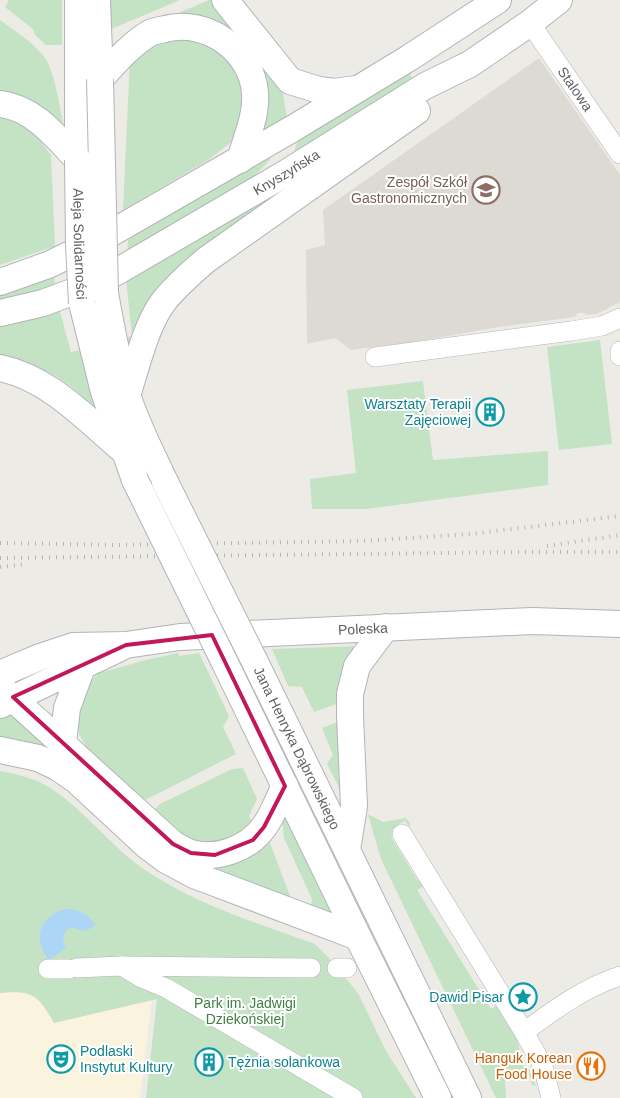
<svg xmlns="http://www.w3.org/2000/svg" width="620" height="1098" font-family="Arial,sans-serif">
<style>
.commercial{fill:#faf3dd}
.education{fill:#dddad3}
.green{fill:#c4e2c4}
.water{fill:#add5f5}
.lines{fill:none;stroke-linecap:round;stroke-linejoin:round}
.street-casing{stroke:#b2b5b8;stroke-width:20}
.secondary-casing{stroke:#b1b4b8;stroke-width:28}
.street{stroke:#fff;stroke-width:19}
.secondary{stroke:#fff;stroke-width:26}
.rail{stroke:#b3b4b4;stroke-width:4;stroke-dasharray:1 6;stroke-linecap:butt}
.secondary-bridge-casing{stroke:#b1b4b8;stroke-width:28;stroke-linecap:butt}
.secondary-bridge{stroke:#fff;stroke-width:26}
.marked{fill:none;stroke:#c2185b;stroke-width:4;stroke-linejoin:round}
.labels{text-anchor:middle;dominant-baseline:central;stroke-width:4;stroke-linejoin:round;paint-order:stroke}
.street-label{font-size:14px;fill:#5d6063;stroke:#fff}
.education-label{font-size:14px;fill:#785e54;stroke:#fff;text-anchor:end}
.culture-label{font-size:14px;fill:#0d838f;stroke:#fff;text-anchor:end}
.park-label{font-size:14px;fill:#3f8043;stroke:#fff}
.food-label{font-size:14px;fill:#c56008;stroke:#fff;text-anchor:end}
</style>
<rect width="100%" height="100%" fill="#edebe5"/>
<path class="commercial" d="M0,948L155,972L140,1098H0Z"/>
<path class="education" d="M539,58L620,175V302L597,314L587,315L583,313H578L575,317L499,327L414,342L351,350L335,338L307,344L306,250L325,245L323,210Z"/>
<path class="green" d="M9,0H62V45H46L35,35L33,29L5,7Z
M108,0H180L109,30Z
M209,0H214L270,69L283,95L287,118L252,142L247,49L133,30L166,14H176Z
M0,20C15,31 34,43 45,58C55,72 60,110 64,127L0,94Z
M181,36L219,45L245,83L243,124L230,143L208,160L123,210L130,59L155,41Z
M407,68L413,80L292,157L300,135Z
M0,117L8,118L24,125L38,138L51,155L55,246L0,265Z
M361,134L196,255L129,358L122,339L132,336L126,279Z
M269,154L271,156L270,160L250,180L127,255L128,240Z
M54,276L56,287L0,304V294Z
M59,308L71,352L81,350L98,413C88,403 78,391 66,383C47,368 23,364 0,357V326L33,318Z
M600,340L612,444L559,450L547,347Z
M423,381L433,460L548,451V485L366,509H312L310,479L356,473L347,390Z
M364,646L342,702L314,712L302,687L288,686L272,649Z
M178,653L179,656L199,653L229,716L223,727L236,754L141,802L88,750L79,734L77,714L85,686L99,673L146,660Z
M12,711L81,768L0,741V716Z
M343,720V795L327,764L333,755L322,728Z
M243,768L257,799L249,816L253,824L230,841L193,843L152,812L160,804L232,769Z
M0,771C12,773 25,776 37,781C76,798 108,845 145,870C197,905 257,923 315,944L329,958L358,993L386,1051L416,1098H146L157,999L54,1023C38,995 33,990 0,993Z
M282,808L336,921L311,908L312,899L284,838L281,810Z
M368,814L383,822L406,818L411,825L409,826L405,821L398,825L400,831L391,837L418,881L422,879L425,885L417,890L491,1009L499,1004L515,1029L523,1066H528L536,1086L532,1085L529,1075L519,1076L518,1078L505,1080L506,1098H496L381,859Z
M267,835L290,896V902L187,859Z"/>
<path class="water" d="M65,909C79,909 88,914 96,925L86,931L70,927C62,934 62,939 66,948L49,960C32,939 40,916 65,909Z"/>
<g class="lines">
<g class="street-casing">
<g id="street">
<path id="s1" d="M530,23L620,154"/>
<path d="M620,351V356"/>
<path d="M375,357L571,331L602,326L620,318"/>
<path d="M402,834L524,1032L543,1066L551,1098"/>
<path d="M122,966L142,978L166,988L353,1098"/>
<path d="M77,968L122,966L311,968"/>
<path d="M337,968H347"/>
<path d="M48,969H69"/>
<path d="M524,1032C554,1010 585,987 620,976"/>
</g>
</g>
<g class="secondary-casing">
<g id="secondary">
<path d="M78,0V160"/>
<path d="M97,0L100,79"/>
<path d="M225,0L290,81L319,90L334,92L356,89"/>
<path d="M100,79C115,63 131,44 150,33C154,31 160,30 165,29C206,18 252,50 255,93C257,115 246,139 240,160"/>
<path d="M0,104C34,108 56,137 78,160"/>
<path d="M0,282L48,265L94,243L292,129L409,58L498,0"/>
<path d="M105,293C111,327 117,361 127,394C136,424 152,454 165,482"/>
<path d="M82,303L104,392L135,480"/>
<path id="s2" d="M0,313L43,303L101,281L286,173L425,86L470,64L530,23L559,0"/>
<path d="M0,368C49,378 86,419 123,450"/>
<path d="M127,396C136,368 146,324 164,301C176,286 192,272 206,260L417,111"/>
<path id="s3" d="M254,660L468,1098"/>
<path d="M225,663L358,937L438,1098"/>
<path id="s4" d="M0,674L40,657L73,646L126,645L180,637L533,621L620,624"/>
<path d="M0,687L173,844C178,847 185,851 191,853C217,860 248,849 264,827C273,815 278,799 285,786"/>
<path d="M0,705L120,648"/>
<path d="M63,743L67,708L82,667"/>
<path d="M0,750L38,758L57,767L76,780L146,845L166,860L194,875L358,937"/>
<path d="M347,850L354,806L350,716V694L357,666L386,627"/>
</g>
</g>
<use href="#street" class="street"/>
<use href="#secondary" class="secondary"/>
<path class="rail" d="M0,543L114,545L362,541L470,534L620,516
M547,546L620,535
M0,558L528,552H620
M0,567L26,564"/>
<g class="secondary-bridge-casing">
<g id="secondary-bridge">
<path d="M100,79L105,293"/>
<path id="s5" d="M78,160L79,245L82,303"/>
<path d="M135,480L225,663"/>
<path d="M165,482L254,660"/>
</g>
</g>
<use href="#secondary-bridge" class="secondary-bridge"/>
</g>
<path class="marked" d="M212,635L285,786L264,827L253,840L215,855L191,853L173,844L13,697L126,645Z"/>
<defs>
<g id="school-ring" transform="scale(1.4375)"><circle r="9.5" fill="#fff" stroke="#8d6e63" stroke-width="1.5"/><path d="M0-5L7-2L0 1L-7-2ZM-4 1L0 2.5L4 1V4Q0 6-4 4Z" fill="#8d6e63"/></g>
<g id="building-ring" transform="scale(1.4375)"><circle r="9.5" fill="#fff" stroke="#0f9aa8" stroke-width="1.5"/><path d="M-4-6H4V6H1V3H-1V6H-4ZM-2.5-4.3h1.7v1.8h-1.7ZM.8-4.3h1.7v1.8H.8ZM-2.5-1h1.7V.8h-1.7ZM.8-1h1.7V.8H.8Z" fill="#0f9aa8"/></g>
<g id="sight-ring" transform="scale(1.4375)"><circle r="9.5" fill="#fff" stroke="#0f9aa8" stroke-width="1.5"/><path d="M0-6L1.8-2.2L6-1.7L2.9 1.2L3.7 5.4L0 3.3L-3.7 5.4L-2.9 1.2L-6-1.7L-1.8-2.2Z" fill="#0f9aa8"/></g>
<g id="theatre-ring" transform="scale(1.4375)"><circle r="9.5" fill="#fff" stroke="#0f9aa8" stroke-width="1.5"/><path d="M-5-5.5Q0-4 5-5.5V0Q5 5 0 6Q-5 5-5 0ZM-3.3-2.5H-1v1.5H-3.3ZM1-2.5H3.3v1.5H1ZM-2.8 1Q0 5.5 2.8 1Z" fill="#0f9aa8"/></g>
<g id="restaurant-ring" transform="scale(1.4375)"><circle r="9.5" fill="#fff" stroke="#e8710a" stroke-width="1.5"/><path d="M-5-6h1v4h1v-4h1v4h1v-4h1v5L-1.5 .5V6h-2V.5L-5-1ZM5-6V6H3V1.5H1.5Q1.5-4 5-6Z" fill="#e8710a"/></g>
</defs>
<g fill-rule="evenodd">
<use href="#school-ring" x="486" y="190"/>
<use href="#building-ring" x="490" y="412"/>
<use href="#sight-ring" x="523" y="997"/>
<use href="#theatre-ring" x="61" y="1059"/>
<use href="#building-ring" x="209" y="1062"/>
<use href="#restaurant-ring" x="591" y="1066"/>
</g>
<g class="labels">
<g class="street-label">
<text stroke="none"><textPath href="#s1" startOffset="80">Stalowa</textPath></text>
<text stroke="none"><textPath href="#s2" startOffset="321">Knyszyńska</textPath></text>
<text stroke="none"><textPath href="#s5" startOffset="84">Aleja Solidarności</textPath></text>
<text stroke="none"><textPath href="#s4" startOffset="369">Poleska</textPath></text>
<text stroke="none"><textPath href="#s3" startOffset="98">Jana Henryka Dąbrowskiego</textPath></text>
</g>
<g class="education-label">
<text x="467" y="182">Zespół Szkół<tspan x="467" dy="16">Gastronomicznych</tspan></text>
</g>
<g class="culture-label">
<text x="471" y="404">Warsztaty Terapii<tspan x="471" dy="16">Zajęciowej</tspan></text>
<text x="504" y="997">Dawid Pisar</text>
<text x="80" y="1051" text-anchor="start">Podlaski<tspan x="80" dy="16">Instytut Kultury</tspan></text>
<text x="228" y="1062" text-anchor="start">Tężnia solankowa</text>
</g>
<g class="park-label">
<text x="245" y="1003">Park im. Jadwigi<tspan x="245" dy="16">Dziekońskiej</tspan></text>
</g>
<g class="food-label">
<text x="572" y="1058">Hanguk Korean<tspan x="572" dy="16">Food House</tspan></text>
</g>
</g>
</svg>
